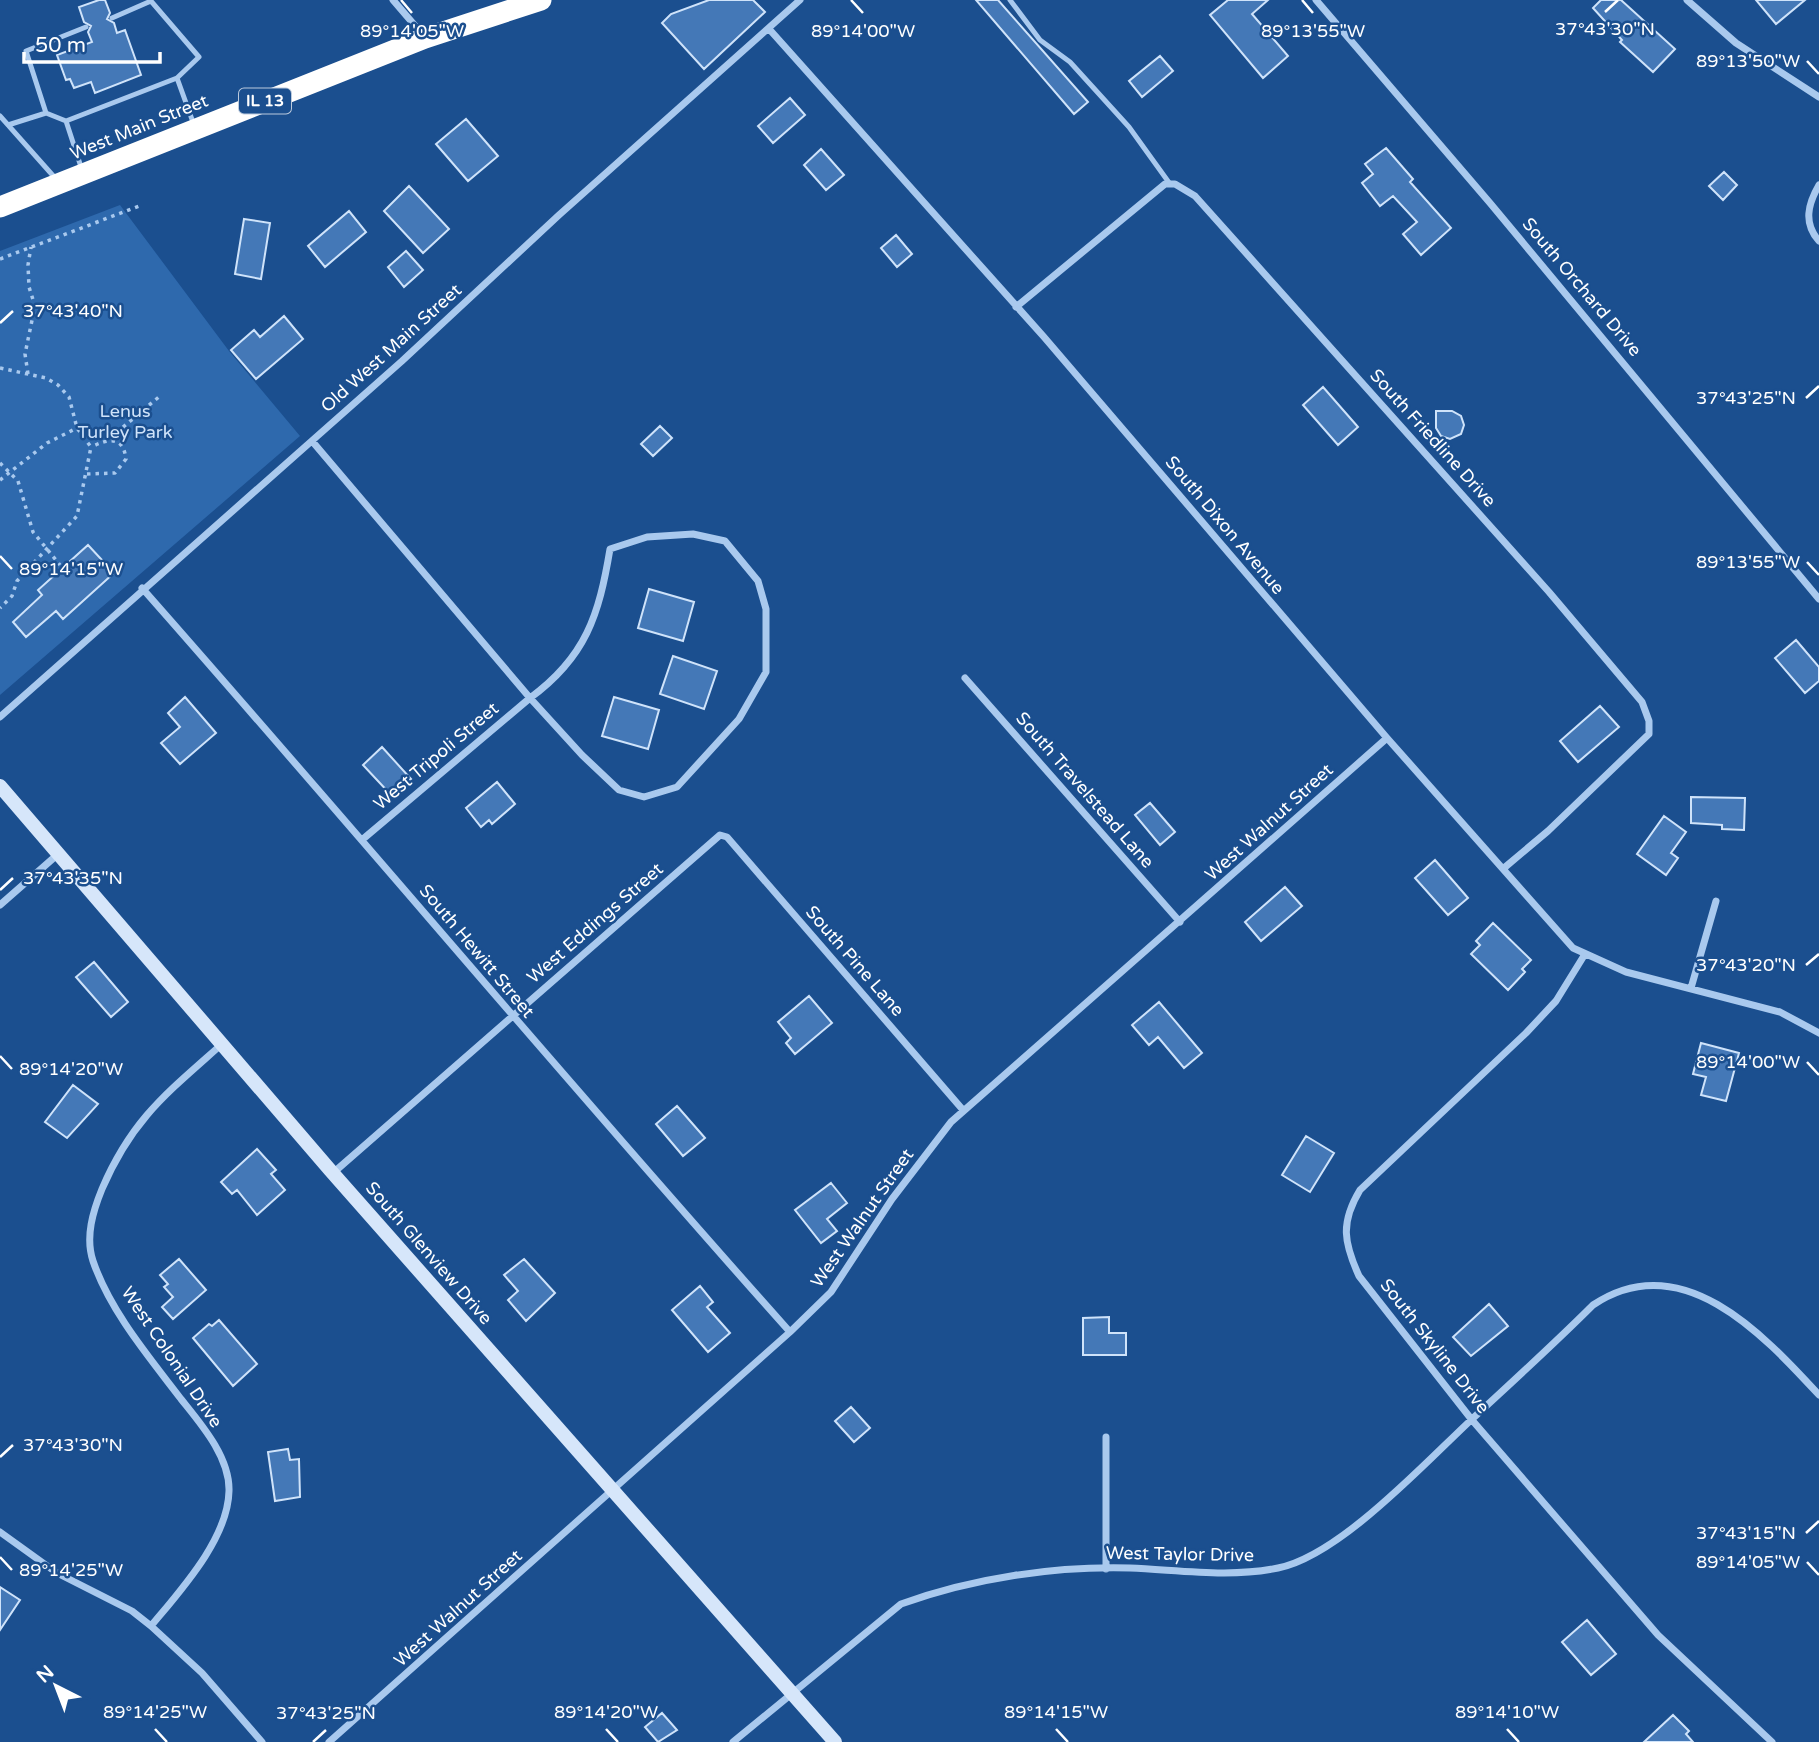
<svg xmlns="http://www.w3.org/2000/svg" width="1819" height="1742" font-family="'Varela Round',sans-serif">
<style>
.green{fill:#2e69ad}
.building{fill:#4478b7;stroke:#cfe3fa;stroke-width:2}
.lines{fill:none;stroke-linecap:round;stroke-linejoin:round}
.path{stroke:#a9c9ee;stroke-width:3.5;stroke-dasharray:3.5 5;stroke-linecap:butt}
.lane{stroke:#a9c9ee;stroke-width:5}
.street{stroke:#a9c9ee;stroke-width:7}
.secondary{stroke:#d6e6fa;stroke-width:14}
.highway{stroke:#fff;stroke-width:21}
.ticks{fill:none;stroke:#fff;stroke-width:2.5}
.labels{text-anchor:middle;dominant-baseline:central;stroke-width:5;stroke-linejoin:round;paint-order:stroke}
.shield{fill:#1b4f8f;stroke:#bbcadd;stroke-width:2}
.shield-label{font-size:16px;font-weight:bold;fill:#fff}
.street-label{font-size:18px;fill:#fff;stroke:#1b4f8f}
.park-label{font-size:18px;fill:#cfe3fa;stroke:#1b4f8f}
.ticks-label{font-size:18px;text-anchor:middle;fill:#fff;stroke:#1b4f8f;stroke-width:5;stroke-linejoin:round;paint-order:stroke}
</style>
<rect width="100%" height="100%" fill="#1b4f8f"/>
<path class="green" d="M120,205L229,351L300,436L0,695V251Z"/>
<path class="building" d="M99,0H105L110,13L107,19L114,23L117,33L125,30L141,75L95,93L91,82L74,88L70,79L66,80L57,55L92,42L88,32L91,26L84,22L79,7Z
M709,0H753L765,12L704,69L662,23L671,14Z
M976,0H998L1088,102L1074,114Z
M1228,0H1268L1252,14L1288,56L1263,78L1210,15Z
M1601,0H1621L1675,49L1653,72L1620,42L1622,40L1593,8Z
M1756,0H1805L1776,24Z
M1160,56L1173,71L1142,97L1129,81Z
M790,98L805,115L773,143L758,126Z
M466,119L498,156L468,181L436,144Z
M1386,148L1413,179L1410,182L1451,228L1421,255L1403,234L1417,222L1393,196L1380,206L1362,183L1373,174L1365,164Z
M821,149L844,175L826,190L804,165Z
M1724,172L1737,185L1723,200L1709,186Z
M409,186L449,229L423,253L384,211Z
M349,211L366,232L325,267L308,246Z
M244,219L270,223L261,279L235,274Z
M896,235L912,254L897,267L881,248Z
M406,251L423,270L404,287L388,267Z
M284,316L303,339L256,379L231,350L254,330L260,337Z
M1323,387L1358,427L1338,445L1303,405Z
M1436,411H1452L1461,416L1464,425L1461,434L1450,439L1441,436L1436,428Z
M660,426L672,438L653,456L641,444Z
M88,545L114,573L63,619L56,611L26,637L13,622L42,595L38,590Z
M649,589L694,602L683,641L638,628Z
M1796,640L1819,667V681L1805,693L1775,658Z
M673,656L717,671L704,709L660,694Z
M185,697L216,733L180,764L161,743L180,727L168,713Z
M614,697L659,710L648,749L602,736Z
M1600,706L1619,727L1578,762L1560,741Z
M382,747L411,779L392,796L363,765Z
M497,782L515,804L492,824L489,820L481,827L466,808Z
M1691,797L1745,798L1744,830L1722,829V825L1691,823Z
M1150,803L1175,832L1160,845L1135,815Z
M1664,816L1686,832L1671,853L1678,858L1666,875L1637,854Z
M1435,860L1468,898L1448,915L1415,878Z
M1285,887L1302,906L1261,941L1245,922Z
M1493,923L1531,960L1522,969L1525,972L1508,990L1471,954L1480,945L1476,941Z
M94,962L128,1002L111,1017L76,977Z
M809,996L832,1023L795,1054L786,1043L791,1038L778,1022Z
M1159,1002L1202,1053L1184,1068L1158,1037L1149,1045L1132,1025Z
M1701,1043L1739,1053L1726,1101L1701,1095L1706,1077L1693,1074Z
M73,1085L98,1104L67,1138L45,1122Z
M677,1106L705,1138L683,1156L656,1124Z
M1306,1136L1334,1153L1310,1192L1282,1175Z
M257,1149L276,1170L271,1174L285,1190L257,1215L237,1190L232,1194L221,1182Z
M831,1183L847,1203L827,1219L837,1231L821,1243L795,1210Z
M179,1259L206,1290L173,1319L162,1307L173,1297L164,1287L168,1284L160,1275Z
M524,1259L555,1293L526,1321L508,1300L518,1291L504,1275Z
M700,1286L713,1302L707,1307L730,1333L708,1352L672,1310Z
M1489,1304L1508,1326L1471,1356L1453,1337Z
M1109,1317V1333H1126V1355H1083V1318Z
M219,1320L257,1364L233,1386L193,1338L209,1324L212,1326Z
M851,1407L870,1428L854,1442L835,1421Z
M288,1449L290,1460L299,1459L300,1497L275,1501L268,1452Z
M0,1587L20,1600L0,1630Z
M1587,1620L1616,1654L1591,1675L1562,1642Z
M662,1713L677,1730L658,1742L645,1727Z
M1673,1715L1689,1731L1686,1734L1693,1742H1644Z"/>
<g class="lines">
<path class="path" d="M0,259L142,205
M0,368L46,378L58,385L69,397L77,428L91,447L77,516L17,581L12,596L0,608
M28,374L25,354L35,306L29,287L28,265L31,247
M110,438L160,396
M0,463L18,481L33,532L60,565
M87,474L115,473L126,459C123,435 108,439 91,447
M0,480L47,443L77,428"/>
<path class="lane" d="M1010,0L1040,40L1070,62L1129,127L1170,184
M177,78L194,125
M46,113L66,121L177,78L199,57L151,1L112,18
M0,116L56,179
M66,121L82,170
M8,125L46,113L26,51L86,27"/>
<path class="street" d="M393,0L423,35
M1316,0L1490,203L1819,599
M1687,0L1736,43L1819,97
M770,30L1044,337L1387,738L1573,948L1626,972L1780,1012L1819,1033
M1819,185C1808,204 1803,223 1819,241
M1016,307L1165,184H1175L1195,196L1549,592L1642,702L1649,721V734L1548,831L1504,868
M312,441L530,698L363,839
M693,534L725,541L758,581L766,609V672L739,719L677,787L644,797L619,790L582,755L530,698C586,657 599,615 610,549L647,537Z
M142,588C360,835 571,1087 790,1332
M965,678L1180,922
M0,717L402,361L559,215L800,0
M0,905L57,855
M1585,954L1556,1001L1526,1033L1360,1190C1340,1223 1344,1243 1359,1276L1472,1420L1658,1635L1772,1742
M1691,988L1716,901
M333,1173L720,835L727,837L963,1110
M0,1532L57,1573L132,1611L151,1626L202,1673L262,1742
M1106,1569V1437
M151,1626C180,1591 228,1539 229,1491C230,1457 201,1424 181,1399C149,1357 110,1311 93,1261C85,1237 93,1211 102,1189C132,1119 167,1093 222,1044
M329,1742L790,1332L831,1292L892,1199L951,1122L1387,738
M733,1742L901,1604C973,1578 1054,1566 1130,1568C1179,1570 1230,1578 1278,1568C1339,1556 1424,1464 1470,1421C1511,1383 1553,1345 1593,1305C1681,1246 1762,1333 1819,1395"/>
<path class="secondary" d="M0,786L330,1170L835,1742"/>
<path class="highway" d="M0,207L425,38L541,0"/>
</g>
<path class="ticks" d="M401,0L412,13M851,0L863,13M1302,0L1313,13M1605,12L1618,0M1807,61L1819,74M0,323L13,311M1806,398L1819,386M0,556L12,569M1807,562L1819,575M0,890L13,878M1806,965L1819,954M0,1056L12,1069M1807,1062L1819,1075M0,1457L13,1445M1806,1533L1819,1521M0,1557L12,1570M1807,1562L1819,1575M155,1729L167,1742M606,1729L618,1742M1056,1729L1068,1742M1507,1729L1519,1742M313,1742L326,1730"/>
<g class="labels">
<rect class="shield" x="239" y="88.5" width="52" height="25" rx="5"/>
<g class="shield-label">
<text x="265" y="101">IL 13</text>
</g>
<g class="street-label">
<text transform="translate(139 127) rotate(-22)">West Main Street</text>
<text transform="translate(1582 287) rotate(50)">South Orchard Drive</text>
<text transform="translate(391 348) rotate(-42)">Old West Main Street</text>
<text transform="translate(1433 438) rotate(48)">South Friedline Drive</text>
<text transform="translate(1225 525) rotate(50)">South Dixon Avenue</text>
<text transform="translate(436 756) rotate(-40)">West Tripoli Street</text>
<text transform="translate(1085 790) rotate(49)">South Travelstead Lane</text>
<text transform="translate(1269 822) rotate(-42)">West Walnut Street</text>
<text transform="translate(595 923) rotate(-41)">West Eddings Street</text>
<text transform="translate(477 951) rotate(50)">South Hewitt Street</text>
<text transform="translate(855 961) rotate(49)">South Pine Lane</text>
<text transform="translate(862 1218) rotate(-55)">West Walnut Street</text>
<text transform="translate(429 1253) rotate(49)">South Glenview Drive</text>
<text transform="translate(1435 1346) rotate(52)">South Skyline Drive</text>
<text transform="translate(172 1357) rotate(56)">West Colonial Drive</text>
<text transform="translate(1180 1554) rotate(1)">West Taylor Drive</text>
<text transform="translate(458 1608) rotate(-42)">West Walnut Street</text>
</g>
<g class="park-label">
<text x="125" y="411">Lenus<tspan x="125" dy="21">Turley Park</tspan></text>
</g>
</g>
<g class="ticks-label">
<text x="1605" y="35">37°43'30"N</text>
<text x="412" y="37">89°14'05"W</text>
<text x="863" y="37">89°14'00"W</text>
<text x="1313" y="37">89°13'55"W</text>
<text x="1748" y="67">89°13'50"W</text>
<text x="73" y="317">37°43'40"N</text>
<text x="1746" y="404">37°43'25"N</text>
<text x="1748" y="568">89°13'55"W</text>
<text x="71" y="575">89°14'15"W</text>
<text x="73" y="884">37°43'35"N</text>
<text x="1746" y="971">37°43'20"N</text>
<text x="1748" y="1068">89°14'00"W</text>
<text x="71" y="1075">89°14'20"W</text>
<text x="73" y="1451">37°43'30"N</text>
<text x="1746" y="1539">37°43'15"N</text>
<text x="1748" y="1568">89°14'05"W</text>
<text x="71" y="1576">89°14'25"W</text>
<text x="155" y="1718">89°14'25"W</text>
<text x="606" y="1718">89°14'20"W</text>
<text x="1056" y="1718">89°14'15"W</text>
<text x="1507" y="1718">89°14'10"W</text>
<text x="326" y="1719">37°43'25"N</text>
</g>
<g transform="translate(56 1686) rotate(318)" stroke="#1b4f8f" stroke-width="5" paint-order="stroke">
<path d="M0-5L12 26L0 18L-12 26Z" fill="#ffffff"/>
<text y="-10" font-size="19" font-weight="bold" text-anchor="middle" fill="#ffffff">N</text>
</g>
<path d="M24 52v10h136v-10" fill="none" stroke="#ffffff" stroke-width="3.5"/>
<text x="35" y="52" font-size="21" fill="#ffffff" stroke="#1b4f8f" stroke-width="5" paint-order="stroke">50 m</text>
</svg>
